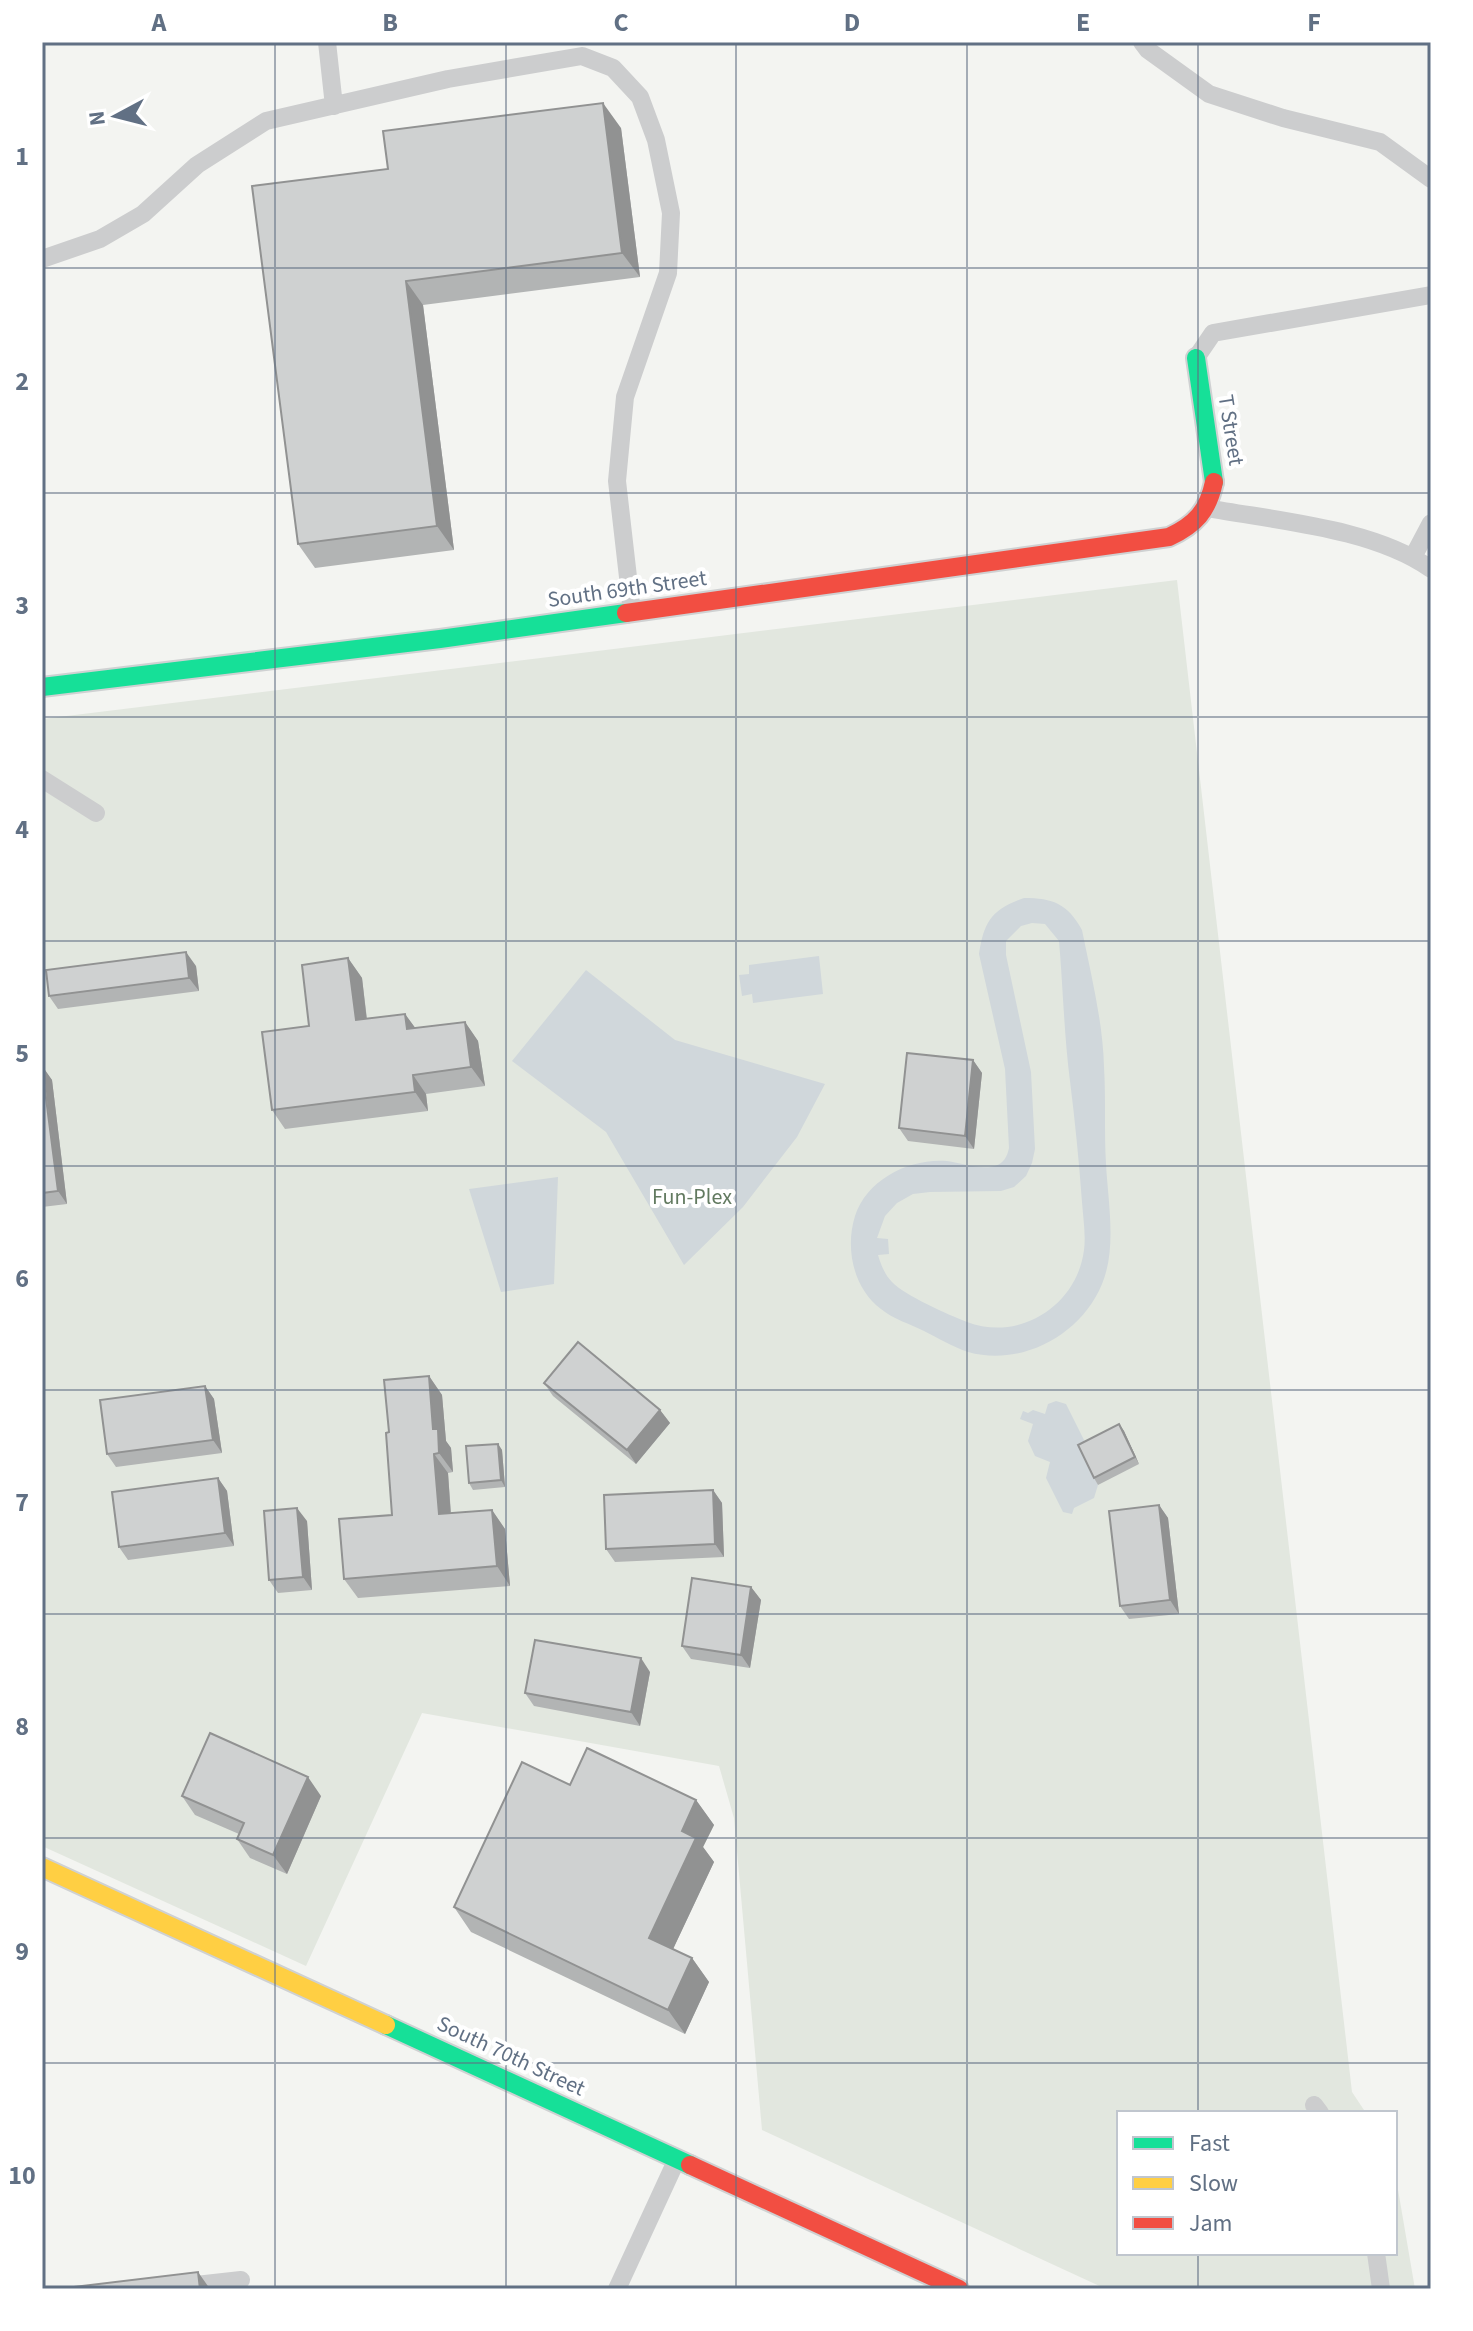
<svg xmlns="http://www.w3.org/2000/svg" width="1473" height="2331" font-family="'Source Sans 3',sans-serif">
<style>
.green{fill:#e2e7df}
.water{fill:#d0d7db;fill-rule:evenodd}
.lines{fill:none;stroke-linecap:round;stroke-linejoin:round}
.fast-casing{stroke:#cfd1d2;stroke-width:22}
.slow-casing{stroke:#cfd1d2;stroke-width:22}
.jam-casing{stroke:#cfd1d2;stroke-width:22}
.lane{stroke:#cccdce;stroke-width:18}
.fast{stroke:#16e098;stroke-width:18}
.slow{stroke:#ffcf43;stroke-width:18}
.jam{stroke:#f24e42;stroke-width:18}
.wall{fill:#b2b4b4}
.shaded-wall{fill:#919292}
.building{fill:#cfd1d1;stroke:#919292;stroke-width:2}
.grid{fill:none;stroke:#617084;stroke-width:2;stroke-opacity:0.55}
.labels{text-anchor:middle;dominant-baseline:central;stroke-width:8;stroke-linejoin:round;paint-order:stroke}
.street-label{font-size:22px;fill:#617084;stroke:#fff}
.park-label{font-size:22px;fill:#627a60;stroke:#fff}
.neatline{fill:none;stroke:#617084;stroke-width:3}
.grid-label{font-size:26px;text-anchor:middle;font-weight:bold;fill:#617084}
</style>
<rect width="100%" height="100%" fill="#f3f4f1"/>
<path class="green" d="M1177,580L1352,2092L1366,2113H1119V2253H1395V2172L1415,2289H1106L762,2130L734,1818L719,1766L422,1713L306,1966L42,1846V719Z"/>
<path class="water" d="M1024,898C1053,898 1068,904 1082,930C1091,975 1103,1022 1104,1067C1106,1100 1104,1132 1106,1164C1108,1202 1117,1248 1102,1284C1081,1335 1022,1367 968,1352C953,1347 938,1338 924,1331C910,1324 893,1319 881,1309C853,1288 845,1248 855,1216C867,1179 910,1158 947,1161C962,1163 981,1170 995,1166C1004,1163 1007,1157 1009,1148L1005,1069L979,954C984,921 992,909 1024,898ZM1032,923L1045,924L1059,941C1063,987 1064,1034 1070,1081C1075,1121 1079,1161 1082,1202C1083,1217 1086,1235 1084,1250C1077,1306 1019,1342 967,1322C949,1315 904,1295 892,1282C885,1275 881,1265 878,1255L889,1254L888,1239L877,1238L885,1216L897,1203L913,1194L930,1192L1001,1191L1014,1187L1026,1176L1032,1163L1035,1149L1031,1072L1006,955V941L1021,926Z
M819,956L823,994L753,1003L752,994L742,996L739,975L749,974V965Z
M586,970L675,1040L825,1084L797,1137L743,1207L684,1265L606,1132L512,1061Z
M558,1177L554,1284L501,1292L469,1189Z
M1056,1401L1066,1404L1086,1444L1083,1452L1098,1485L1094,1498L1074,1508L1072,1514L1063,1512L1046,1478L1050,1462L1035,1456L1028,1441L1033,1424L1020,1419L1023,1411L1028,1413L1033,1410L1045,1414L1048,1404Z"/>
<g class="lines">
<g class="fast-casing">
<path id="fast" d="M1196,358L1214,482
M42,687L440,639L626,613
M386,2025L690,2165"/>
</g>
<g class="slow-casing">
<path id="slow" d="M42,1867L386,2025"/>
</g>
<g class="jam-casing">
<path id="jam" d="M626,613L1169,537C1195,525 1208,511 1214,482
M690,2165L959,2289"/>
</g>
<path class="lane" d="M327,42L334,106
M1142,42L1148,50L1209,94L1283,118L1380,142L1431,179
M42,259L100,239L143,214L197,165L266,121L448,79L582,56L613,68L640,97L656,140L671,213L668,273L625,397L617,481L632,612
M1196,358L1213,333L1431,295
M1207,508C1277,521 1373,528 1431,569
M1413,557L1431,523
M42,779L96,813
M1314,2105L1320,2113
M1376,2253L1381,2289
M160,2289L241,2280
M617,2289L677,2159"/>
<use href="#fast" class="fast"/>
<use href="#slow" class="slow"/>
<use href="#jam" class="jam"/>
</g>
<path class="wall" d="M621,128L640,277L423,305L454,550L315,568L298,544L388,169Z
M348,958L362,978L367,1019L405,1014L415,1028L465,1022L478,1041L485,1086L426,1094L428,1111L285,1129L272,1110Z
M196,966L199,991L58,1009L49,996Z
M973,1060L982,1073L974,1149L908,1141L899,1128Z
M42,1067L52,1080L67,1204L42,1207Z
M429,1376L442,1395L446,1441L451,1448L453,1472L448,1473L451,1513L492,1510L505,1529L510,1586L358,1598L344,1579L392,1515L389,1432Z
M544,1383L660,1410L670,1423L636,1464L553,1396Z
M205,1386L214,1399L222,1453L116,1467L107,1454Z
M1119,1424L1124,1431L1139,1464L1098,1485L1094,1478Z
M498,1444L502,1450L505,1487L473,1490L469,1483Z
M218,1478L227,1491L234,1546L128,1560L119,1547Z
M713,1490L722,1503L724,1557L615,1562L606,1549Z
M1159,1505L1168,1518L1179,1614L1129,1619L1120,1606Z
M307,1521L312,1590L278,1593L269,1580Z
M751,1587L761,1600L750,1668L691,1659L682,1646Z
M650,1672L640,1726L534,1706L525,1693Z
M570,1785L696,1800L714,1825L703,1847L714,1862L673,1949L692,1958L709,1982L685,2034L471,1932L454,1907Z
M182,1796H321L287,1874L250,1858L237,1839L239,1834L195,1815Z"/>
<path class="shaded-wall" d="M603,103L621,128L640,277L622,253Z
M406,281L423,305L454,550L437,526Z
M186,952L196,966L199,991L189,978Z
M348,958L362,978L369,1039L356,1020Z
M405,1014L419,1033L407,1029Z
M465,1022L478,1041L485,1086L471,1067Z
M973,1060L982,1073L974,1149L965,1136Z
M43,1067L52,1080L67,1204L58,1191Z
M413,1075L426,1094L428,1111L415,1092Z
M429,1376L442,1395L446,1441L451,1448L453,1472L439,1453L433,1429Z
M205,1386L214,1399L222,1453L213,1440Z
M660,1410L670,1423L636,1464L627,1450Z
M1119,1424L1124,1431L1139,1464L1135,1457Z
M498,1444L502,1450L505,1487L501,1480Z
M434,1454L448,1473L452,1533L439,1514Z
M218,1478L227,1491L234,1546L225,1533Z
M713,1490L722,1503L724,1557L715,1544Z
M1159,1505L1168,1518L1179,1614L1170,1600Z
M297,1508L307,1521L312,1590L303,1577Z
M492,1510L505,1529L510,1586L497,1566Z
M751,1587L761,1600L750,1668L741,1655Z
M641,1658L650,1672L640,1726L631,1712Z
M308,1777L321,1796L287,1874L273,1855Z
M696,1800L714,1825L703,1847L714,1862L667,1962L649,1938L682,1831Z
M692,1958L709,1982L685,2034L668,2010Z
M198,2272L210,2289H200Z"/>
<path class="building" d="M603,103L622,253L406,281L437,526L298,544L252,186L388,169L383,131Z
M186,952L189,978L49,996L46,970Z
M348,958L356,1020L405,1014L407,1029L465,1022L471,1067L413,1075L415,1092L272,1110L262,1032L309,1026L302,965Z
M907,1053L973,1060L965,1136L899,1128Z
M42,1067L58,1191L42,1193Z
M578,1342L660,1410L627,1450L544,1383Z
M429,1376L433,1429H438L439,1453L434,1454L439,1514L492,1510L497,1566L344,1579L339,1519L392,1515L386,1433L389,1432L384,1380Z
M205,1386L213,1440L107,1454L100,1400Z
M1119,1424L1135,1457L1094,1478L1078,1445Z
M498,1444L501,1480L469,1483L466,1446Z
M218,1478L225,1533L119,1547L112,1492Z
M713,1490L715,1544L606,1549L604,1495Z
M1159,1505L1170,1600L1120,1606L1109,1511Z
M297,1508L303,1577L269,1580L264,1511Z
M692,1578L751,1587L741,1655L682,1646Z
M535,1640L641,1658L631,1712L525,1693Z
M210,1733L308,1777L273,1855L237,1839L244,1823L182,1796Z
M587,1748L696,1800L682,1831L696,1838L649,1938L692,1958L668,2010L454,1907L522,1762L570,1785Z
M198,2272L200,2289H57Z"/>
<path class="grid" d="M275,42V2289M506,42V2289M736,42V2289M967,42V2289M1198,42V2113M42,268H1431M42,493H1431M42,717H1431M42,941H1431M42,1166H1431M42,1390H1431M42,1614H1431M42,1838H1431M42,2063H1431M1198,2253V2289"/>
<g class="labels">
<g class="street-label">
<text transform="translate(1231 430) rotate(81)">T Street</text>
<text transform="translate(627 589) rotate(-8)">South 69th Street</text>
<text transform="translate(511 2056) rotate(25)">South 70th Street</text>
</g>
<g class="park-label">
<text x="692" y="1197">Fun-Plex</text>
</g>
</g>
<rect width="1473" height="2331" fill="none" stroke="#ffffff" stroke-width="88"/>
<rect x="1117" y="2111" width="280" height="144" fill="#ffffff" stroke="#c0c6ce" stroke-width="2"/>
<rect x="1133" y="2137" width="40" height="12" fill="#16e098" stroke="#c0c6ce" stroke-width="2"/>
<text x="1189" y="2151" font-size="24" fill="#617084">Fast</text>
<rect x="1133" y="2177" width="40" height="12" fill="#ffcf43" stroke="#c0c6ce" stroke-width="2"/>
<text x="1189" y="2191" font-size="24" fill="#617084">Slow</text>
<rect x="1133" y="2217" width="40" height="12" fill="#f24e42" stroke="#c0c6ce" stroke-width="2"/>
<text x="1189" y="2231" font-size="24" fill="#617084">Jam</text>
<g transform="translate(116 116) rotate(263)" stroke="#ffffff" stroke-width="6" paint-order="stroke">
<path d="M0-6L14 30L0 20L-14 30Z" fill="#617084"/>
<text y="-12" font-size="22" font-weight="bold" text-anchor="middle" fill="#617084">N</text>
</g>
<rect x="44" y="44" width="1385" height="2243" class="neatline"/>
<g class="grid-label">
<text x="159" y="31">A</text>
<text x="390" y="31">B</text>
<text x="621" y="31">C</text>
<text x="852" y="31">D</text>
<text x="1083" y="31">E</text>
<text x="1314" y="31">F</text>
<text x="22" y="165">1</text>
<text x="22" y="390">2</text>
<text x="22" y="614">3</text>
<text x="22" y="838">4</text>
<text x="22" y="1062">5</text>
<text x="22" y="1287">6</text>
<text x="22" y="1511">7</text>
<text x="22" y="1735">8</text>
<text x="22" y="1960">9</text>
<text x="22" y="2184">10</text>
</g>
</svg>
